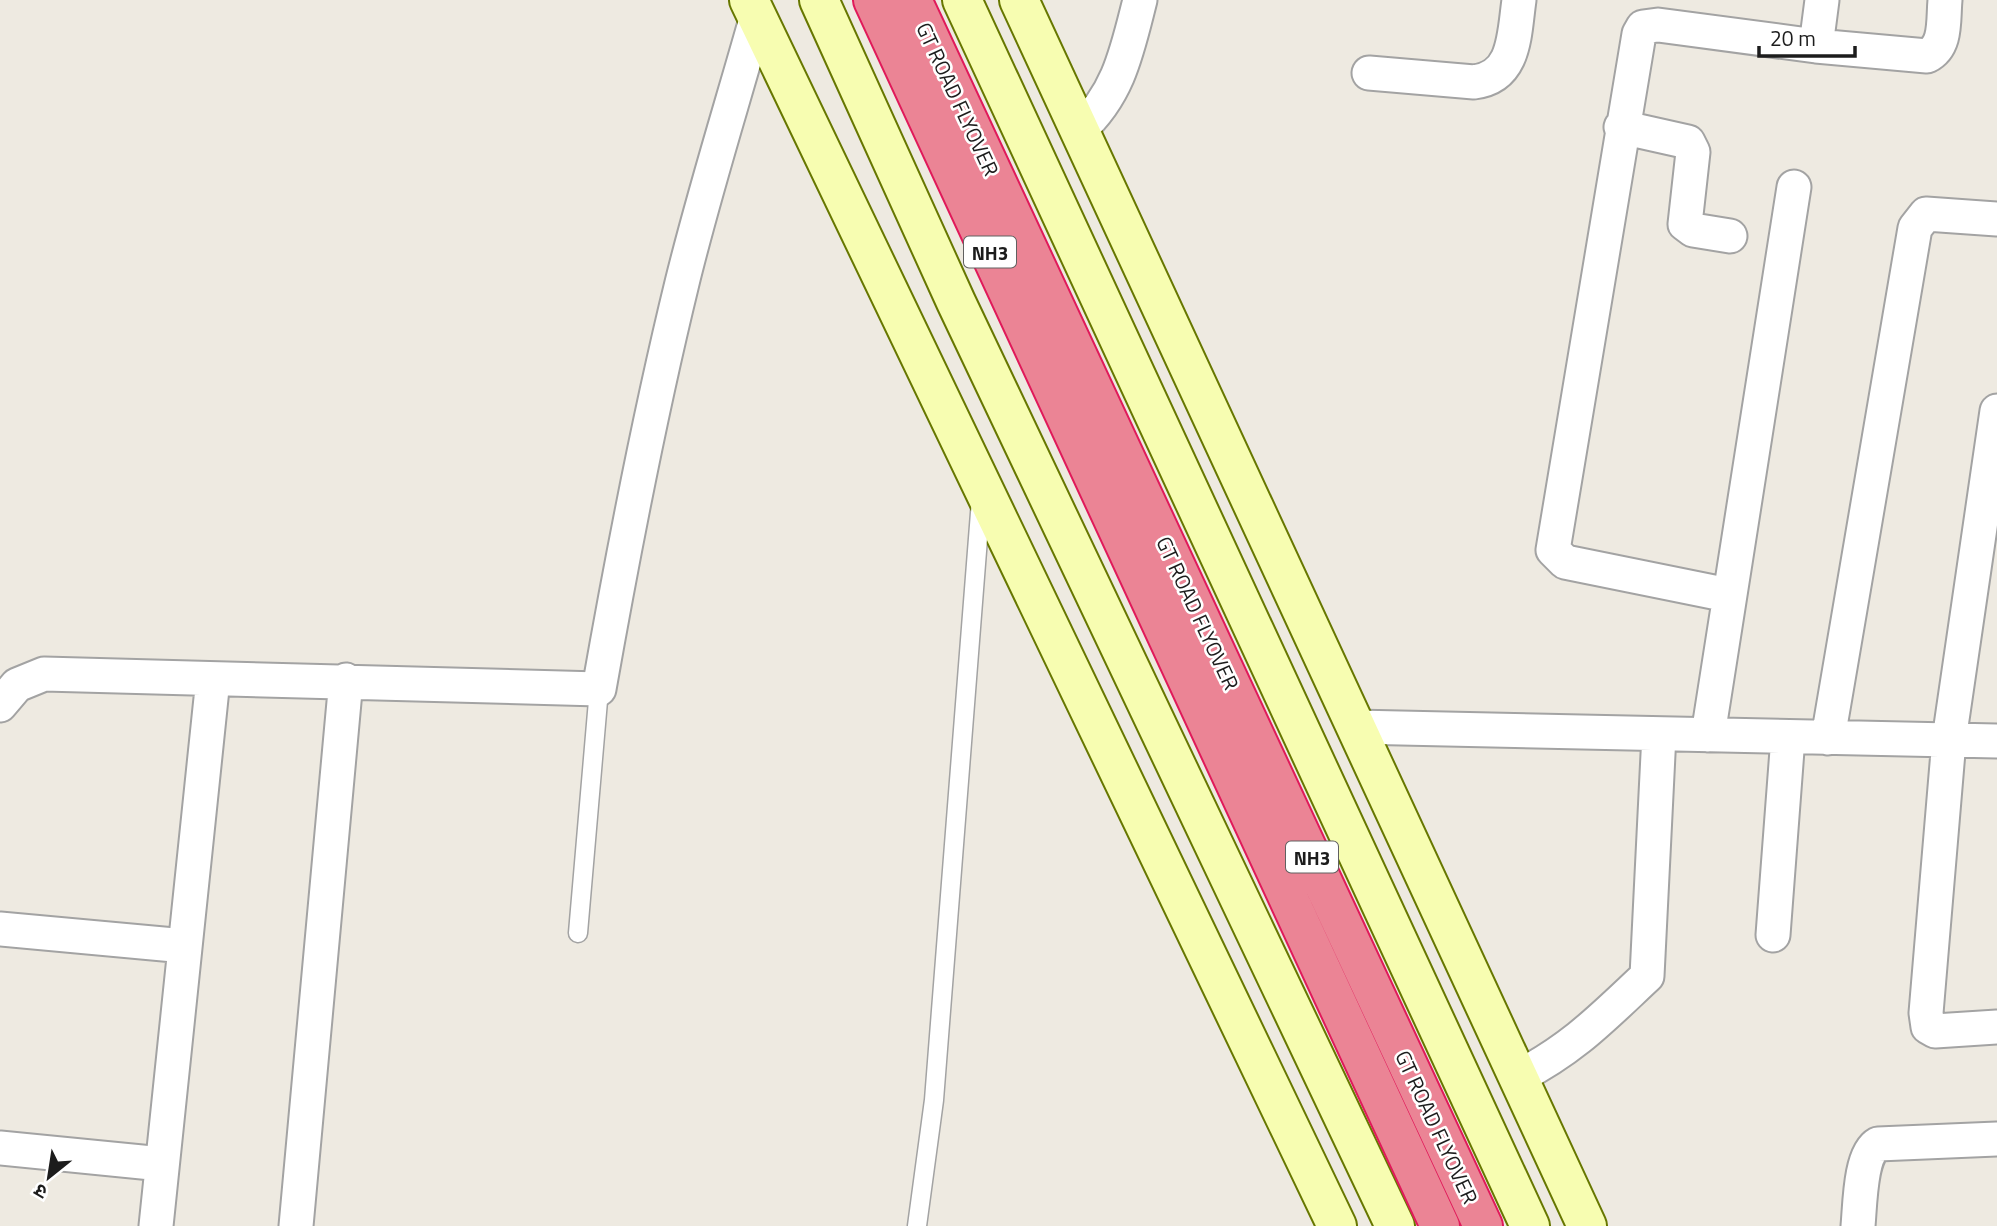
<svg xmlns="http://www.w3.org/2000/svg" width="1997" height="1226" font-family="'Titillium Web','Noto Sans Devanagari',sans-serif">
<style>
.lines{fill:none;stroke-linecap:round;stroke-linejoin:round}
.lane-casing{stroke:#a3a3a3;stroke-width:21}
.street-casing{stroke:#a3a3a3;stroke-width:37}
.secondary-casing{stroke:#677700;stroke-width:42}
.highway-casing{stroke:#e01a5a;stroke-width:42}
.lane{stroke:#fff;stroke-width:18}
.street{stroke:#fff;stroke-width:33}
.secondary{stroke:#f7fdb1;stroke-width:38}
.highway{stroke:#eb8495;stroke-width:38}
.labels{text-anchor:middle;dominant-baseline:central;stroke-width:5;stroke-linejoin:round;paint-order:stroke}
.shield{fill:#fff;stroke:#606060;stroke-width:2}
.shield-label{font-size:19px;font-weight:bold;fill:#1c1c1c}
.street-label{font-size:21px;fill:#1c1c1c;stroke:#fff}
</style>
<rect width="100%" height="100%" fill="#eeeae1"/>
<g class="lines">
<g class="lane-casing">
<path id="lane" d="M578,933L599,689
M917,1226L934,1100L981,500"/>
</g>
<g class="street-casing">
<path id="street" d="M1816,46L1822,0
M1369,73L1474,82C1516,77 1514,34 1519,0
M1621,127L1688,142L1693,152L1685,224L1693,230L1730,236
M1079,130C1119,94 1127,51 1140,0
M1997,411L1949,740L1926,1013L1928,1027L1935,1031L1997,1027
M1728,595L1565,562L1553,550L1639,34L1643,27L1658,25L1816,46L1927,56C1947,46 1943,20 1945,0
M0,705L17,685L44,674L599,689C623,553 649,418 682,283C704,193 732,105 757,16
M1355,727L1997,741
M1708,735L1794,187
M1828,738L1915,228L1926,214L1997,219
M0,929L185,946
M1773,935L1788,737
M1518,1077C1574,1048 1602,1018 1647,976L1659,734
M0,1148L162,1164
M156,1226L213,679
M296,1226L346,680
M1858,1226C1860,1205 1860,1154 1878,1144L1997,1139"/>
</g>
<g class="secondary-casing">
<path id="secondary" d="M749,0L1337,1226
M819,0L956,302L1395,1226
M962,0L1530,1226
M1019,0L1587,1226"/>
</g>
<g class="highway-casing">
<path id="highway" d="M873,0L1440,1226
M912,0L1483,1226"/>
</g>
<use href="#lane" class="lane"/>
<use href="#street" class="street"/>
<use href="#secondary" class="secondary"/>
<use href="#highway" class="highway"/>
</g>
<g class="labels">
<g class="shield">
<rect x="964" y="236.5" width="52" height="31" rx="5"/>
<rect x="1286" y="841.5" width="52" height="31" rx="5"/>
</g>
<g class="shield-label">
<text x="990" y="252">NH3</text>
<text x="1312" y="857">NH3</text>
</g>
<g class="street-label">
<text transform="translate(958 99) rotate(65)">GT ROAD FLYOVER</text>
<text transform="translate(1198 613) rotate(65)">GT ROAD FLYOVER</text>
<text transform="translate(1437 1127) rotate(65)">GT ROAD FLYOVER</text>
</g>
</g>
<g transform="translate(49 1177) rotate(210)" stroke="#ffffff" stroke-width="5" paint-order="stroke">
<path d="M0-5L12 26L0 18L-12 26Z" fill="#1c1c1c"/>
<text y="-10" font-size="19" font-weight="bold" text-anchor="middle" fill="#1c1c1c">उ</text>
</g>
<path d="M1759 46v10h96v-10" fill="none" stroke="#1c1c1c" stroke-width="3.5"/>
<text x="1770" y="46" font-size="21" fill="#1c1c1c" stroke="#ffffff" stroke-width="5" paint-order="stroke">20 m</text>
</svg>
